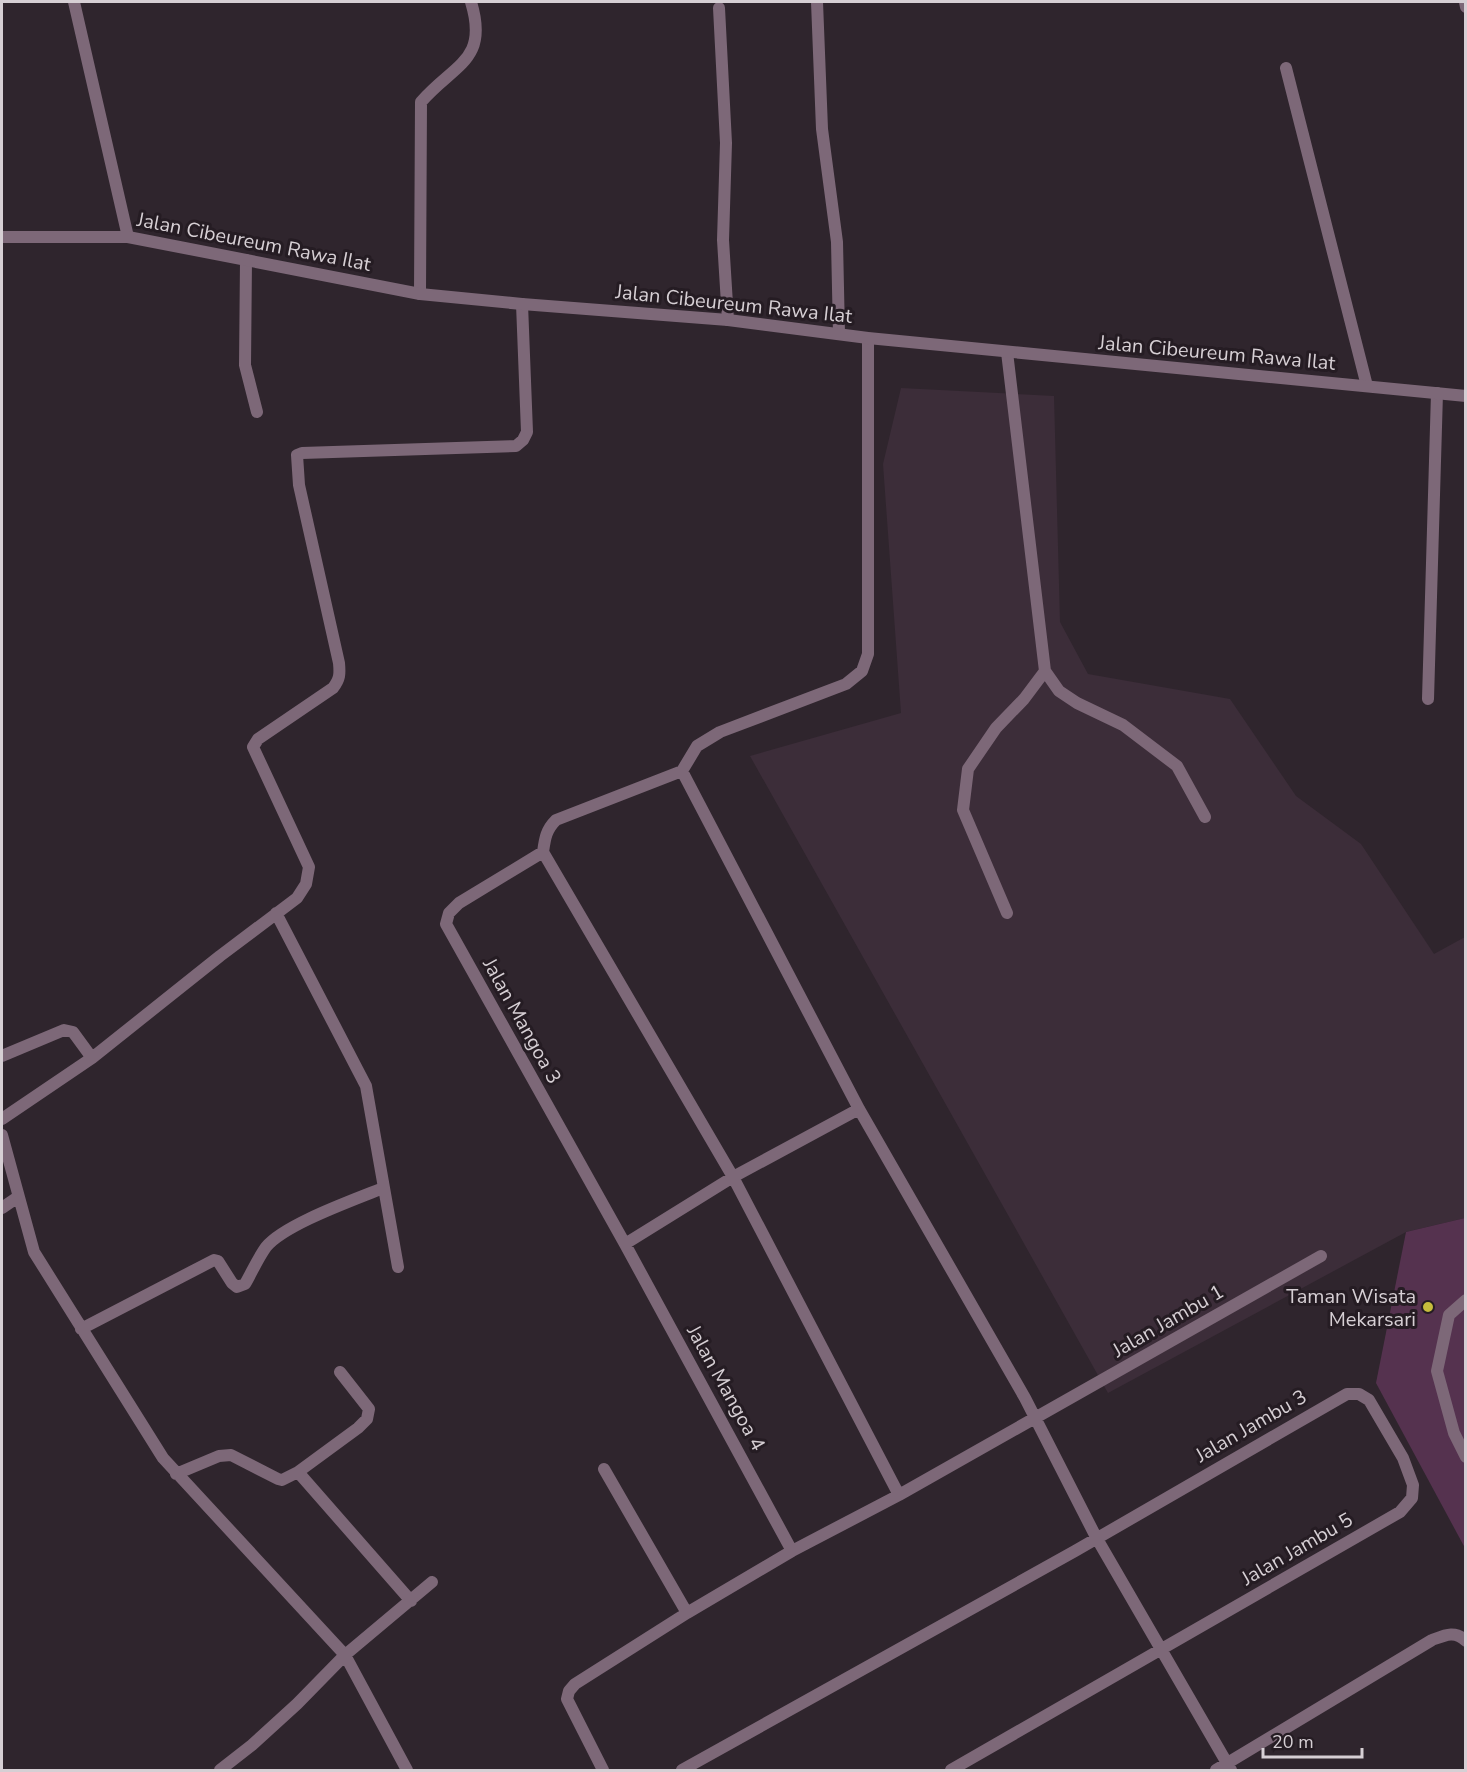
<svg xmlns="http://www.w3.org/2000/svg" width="1467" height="1772" font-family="'Nunito Sans',sans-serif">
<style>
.built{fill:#3c2d39}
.green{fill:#55324f}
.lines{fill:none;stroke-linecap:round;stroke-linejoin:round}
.service{stroke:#7d6878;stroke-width:12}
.minor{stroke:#7d6878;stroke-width:12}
.tertiary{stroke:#7d6878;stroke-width:12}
.poi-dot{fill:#c6bc3c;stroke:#251c23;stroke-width:2}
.labels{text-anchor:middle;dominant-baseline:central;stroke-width:6;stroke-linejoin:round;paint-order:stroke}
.street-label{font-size:20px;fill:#d6cfd4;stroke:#251c23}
.poi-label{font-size:20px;fill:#d6cfd4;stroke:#251c23;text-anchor:end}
</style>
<rect width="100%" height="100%" fill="#2f252d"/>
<path class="built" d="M901,388L1054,396L1060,622L1088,674L1230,699L1296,796L1361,844L1434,954L1465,937V1218L1406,1232L1108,1393L750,756L901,713L883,464Z"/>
<path class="green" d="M1465,1218V1548L1376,1383L1406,1232Z"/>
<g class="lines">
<path class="service" d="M1007,352L1045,671L1059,691L1077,703L1123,725L1177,766L1205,817
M1428,699L1437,393
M1007,913L963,810L968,769L996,728L1024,699L1045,671
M1466,1300L1449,1315L1437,1371L1454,1433L1466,1457"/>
<path class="minor" d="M74,2L128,237
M817,2L822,129L837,242L839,334
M1465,2L1466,7
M719,8L726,143L723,240L728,320
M1286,68L1367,386
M246,260L245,365L257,412
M420,294L421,102C454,64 489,61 471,2
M868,338V654L862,671L846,684L720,732L697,746L682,771L859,1109L1025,1398L1096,1537L1231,1770
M682,771L556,820C546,830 545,838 543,852L733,1177L899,1495
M543,852L459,903L449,913L446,924L625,1244L792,1551
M276,913L366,1086L398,1267
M2,1056L64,1030L73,1032L92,1058
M2,1119L92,1058L220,956L297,898L306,884L309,867L253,747L258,739L333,688C340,679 340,674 339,663L299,485L297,455L302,453L516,446L523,440L527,432L522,304
M2,1135L34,1252L163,1458L345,1655L407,1770
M2,1208L18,1197
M625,1244L733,1177L859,1109
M81,1329L214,1260L218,1261L232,1283L237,1287L245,1284C252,1272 258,1258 266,1247C285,1224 354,1200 383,1188
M604,1469L687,1613
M298,1472L358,1428L367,1419L369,1409L340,1372
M176,1474L219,1456L231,1455L278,1479L282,1480L298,1472L411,1601
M220,1770L252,1745L297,1704L345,1655L432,1582
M603,1770L567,1699L569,1691L575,1684L687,1613L792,1551L899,1495L1321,1256
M682,1770L1075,1551L1347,1394H1359L1369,1400L1403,1458L1413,1485L1412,1498L1400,1512L951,1770
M1216,1770L1432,1640C1445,1635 1455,1630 1466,1641"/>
<path class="tertiary" d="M2,237H128L420,294L522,304L728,320L868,338L1466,396"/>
</g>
<circle class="poi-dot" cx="1428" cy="1307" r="6"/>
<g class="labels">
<g class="street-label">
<text transform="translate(254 242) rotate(11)">Jalan Cibeureum Rawa Ilat</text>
<text transform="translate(734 304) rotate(6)">Jalan Cibeureum Rawa Ilat</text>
<text transform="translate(1217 353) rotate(5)">Jalan Cibeureum Rawa Ilat</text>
<text transform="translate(522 1021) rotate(61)">Jalan Mangoa 3</text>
<text transform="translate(1168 1321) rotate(-30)">Jalan Jambu 1</text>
<text transform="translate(726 1388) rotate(61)">Jalan Mangoa 4</text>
<text transform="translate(1251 1426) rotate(-30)">Jalan Jambu 3</text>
<text transform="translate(1297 1549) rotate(-30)">Jalan Jambu 5</text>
</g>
<g class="poi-label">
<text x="1416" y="1296">Taman Wisata<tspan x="1416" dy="23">Mekarsari</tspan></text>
</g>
</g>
<rect width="1467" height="1772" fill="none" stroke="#d6cfd4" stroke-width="6"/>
<path d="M1263 1748v9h99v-9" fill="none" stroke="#d6cfd4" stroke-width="3"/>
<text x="1272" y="1748" font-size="18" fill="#d6cfd4" stroke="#251c23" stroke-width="4.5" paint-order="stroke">20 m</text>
</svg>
